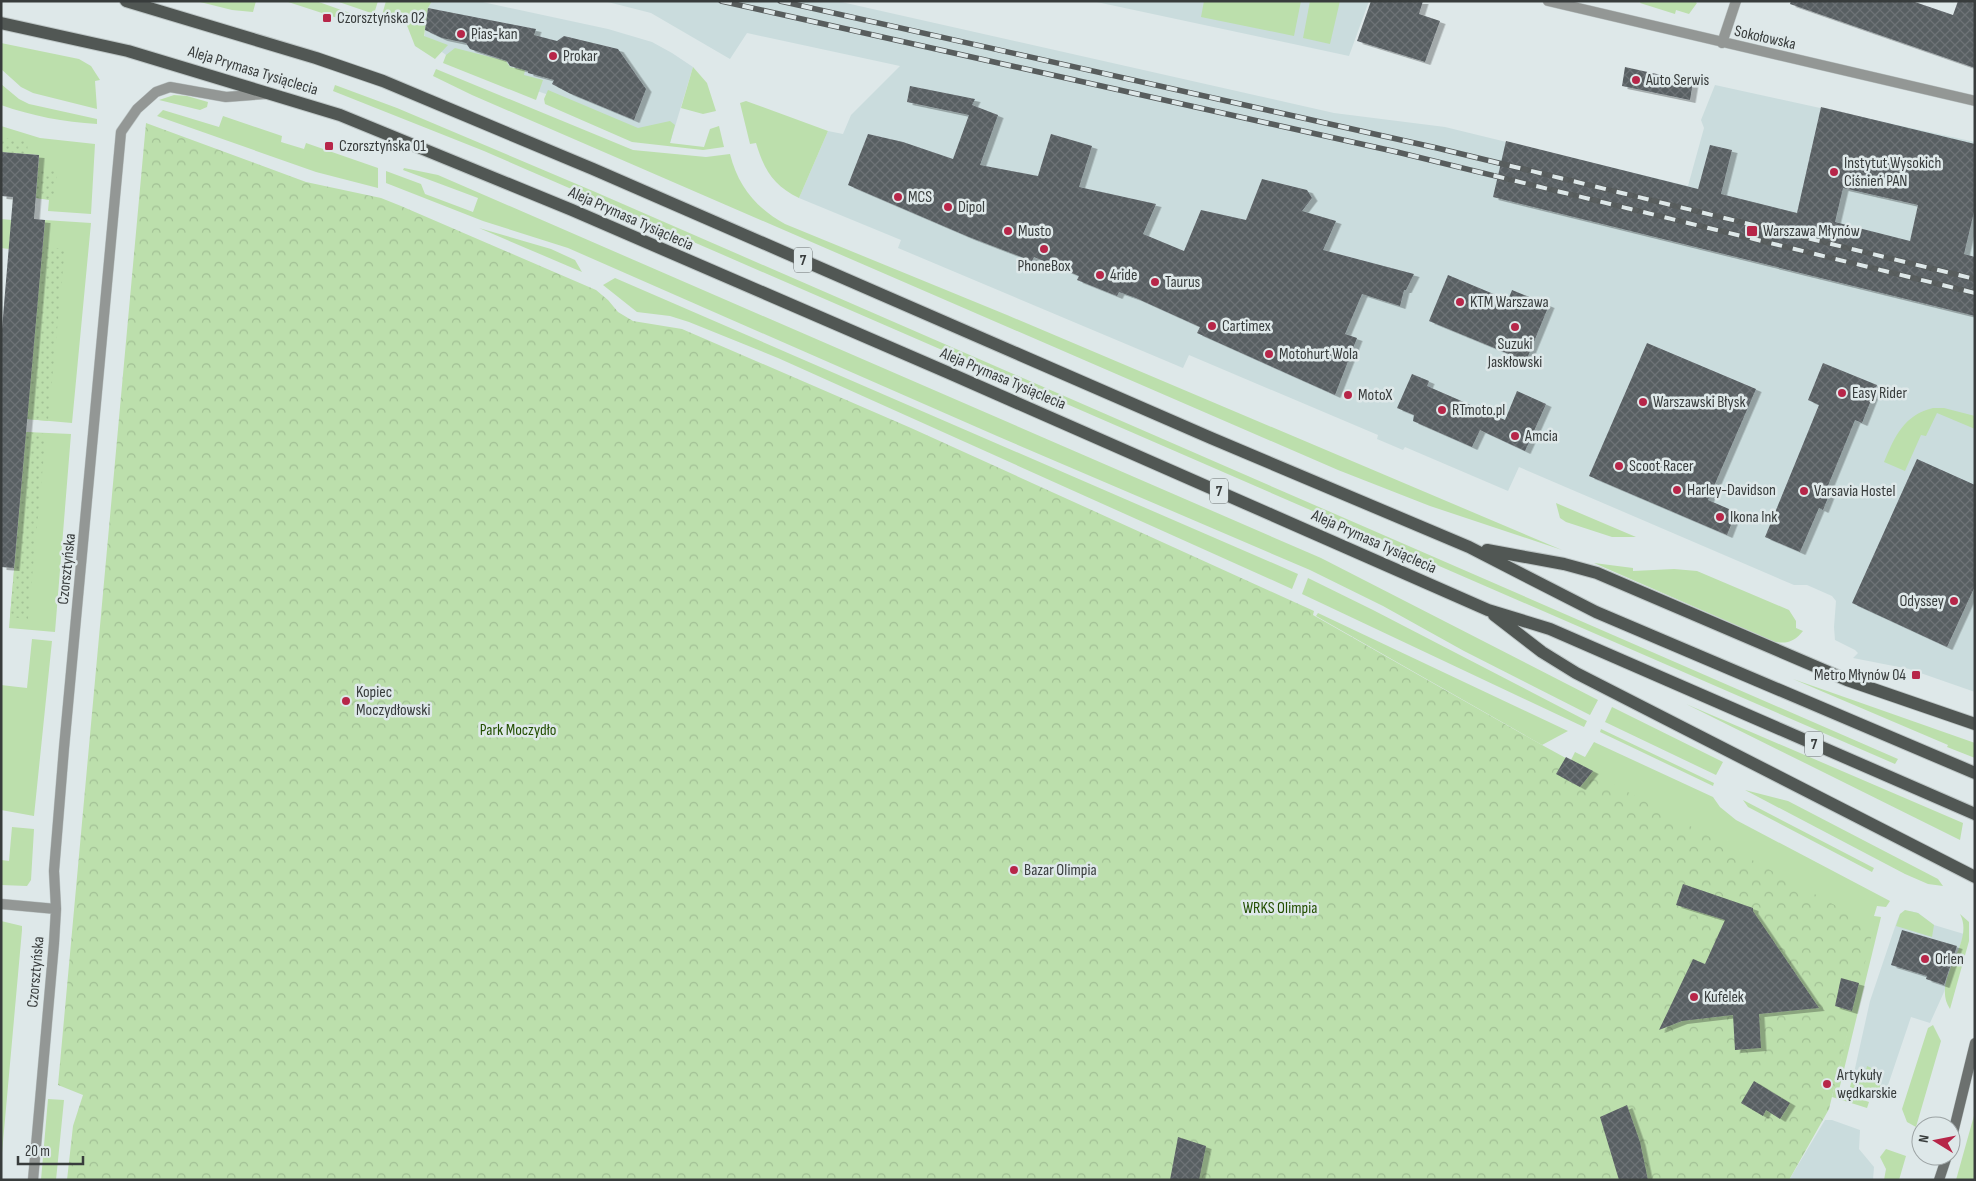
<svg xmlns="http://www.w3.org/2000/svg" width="1976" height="1181" font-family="'Sofia Sans Condensed',sans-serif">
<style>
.built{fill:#cadcdd}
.grass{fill:#bcdfac}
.park{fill:url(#park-crowns)}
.garden{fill:url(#garden-dots)}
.building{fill:url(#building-cross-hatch);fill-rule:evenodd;filter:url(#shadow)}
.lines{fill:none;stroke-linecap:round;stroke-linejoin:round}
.street-casing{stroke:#bdc6c6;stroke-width:11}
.secondary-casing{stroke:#bdc6c6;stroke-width:11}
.primary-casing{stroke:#bdc6c6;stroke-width:14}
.street{stroke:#939795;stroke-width:10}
.secondary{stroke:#6c716f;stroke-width:10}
.primary{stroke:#515754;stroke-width:12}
.rail-casing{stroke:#585d5d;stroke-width:5.5}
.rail{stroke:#dee8e9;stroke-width:4;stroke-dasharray:11;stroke-linecap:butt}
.poi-dot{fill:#b72649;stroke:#dee8e9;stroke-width:2}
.labels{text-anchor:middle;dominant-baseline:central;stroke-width:5;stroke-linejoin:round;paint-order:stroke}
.shield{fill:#dee8e9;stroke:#6a7070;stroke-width:1}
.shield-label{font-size:15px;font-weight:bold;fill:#383c3c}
.poi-label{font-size:16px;fill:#383c3c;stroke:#dee8e9;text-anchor:start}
.street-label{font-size:16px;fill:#383c3c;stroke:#dee8e9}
.park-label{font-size:16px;fill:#224e00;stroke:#dee8e9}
</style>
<defs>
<pattern id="park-crowns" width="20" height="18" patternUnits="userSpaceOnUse" patternTransform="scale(1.25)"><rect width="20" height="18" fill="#bcdfac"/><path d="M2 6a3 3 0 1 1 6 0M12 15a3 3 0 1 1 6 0" fill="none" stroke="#a2c095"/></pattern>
<pattern id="garden-dots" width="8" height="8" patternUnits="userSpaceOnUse" patternTransform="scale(1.25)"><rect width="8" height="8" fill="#bcdfac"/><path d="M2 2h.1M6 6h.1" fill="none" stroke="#a2c095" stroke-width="1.8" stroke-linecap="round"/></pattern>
<pattern id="building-cross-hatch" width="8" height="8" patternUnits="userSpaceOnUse" patternTransform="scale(1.25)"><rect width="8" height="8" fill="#585e62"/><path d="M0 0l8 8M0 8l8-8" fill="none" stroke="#6d7276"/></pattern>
<filter id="shadow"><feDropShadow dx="5.5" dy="3" stdDeviation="0" flood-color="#0004"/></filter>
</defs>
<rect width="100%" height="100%" fill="#dee8e9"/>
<path class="built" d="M432,1H478L608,29L652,42L672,53L693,67L670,143L546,94L460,65L424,39L428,8Z
M604,1H837L1334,113L1445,127L1688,186L1704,128L1701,120L1715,85L1975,142V692L1909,669L1853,658L1858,653L1855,650L1835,640L1834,627L1836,601L1832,596L1807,585H1794L1519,467L1508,491L1405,447L1403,450L1377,439L1378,435L1189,355L1183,368L898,248L901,240L799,198L828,131L843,134L851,115L900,66L747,33L730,59L651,13Z
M1092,1H1369L1349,56Z
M1910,911L1918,913L1934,925L1964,934L1944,992L1930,1023L1911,1017L1885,1094L1881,1093L1852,1082L1870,1001L1897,921L1900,914Z
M1825,1120H1832L1860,1130L1859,1149L1874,1167L1873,1180H1789Z"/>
<path class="grass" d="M196,1H256L253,12L232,10Z
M285,1H316L361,17L359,25Z
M336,1H378L374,14Z
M386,1H432L428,8L424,36L448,45L435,59L415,46L406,23L382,15Z
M1204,1H1301L1294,36L1201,17Z
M1310,1H1340L1330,44L1303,38Z
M1641,1H1694L1697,3L1689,14L1676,10L1675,14L1640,3Z
M1,43L79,59L91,66L100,80L95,81L97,109L33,93L21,87L1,69Z
M455,48L506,61L510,67L525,70L524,75L543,80L536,100L443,63L446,55Z
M693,67L707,83L716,111L703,114L681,108Z
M436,69L633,150L706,157L730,154C738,186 756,208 785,224L1007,315L1562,550L1430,506L1338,470L472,95L433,76Z
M1,84L19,99L29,104L97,119V124C64,122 32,116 1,105Z
M335,85L397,108L593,191L1898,759L1895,764L484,151L333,91Z
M548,90L638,128L670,121L675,125L670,143L704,147L710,129L719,126L724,147L703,150L632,142L545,104L544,99Z
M174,95L187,96L208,102L207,107L200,110L159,100Z
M746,101L828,131L799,198C774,186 764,170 756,143L750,144L740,103Z
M163,110L219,127L223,116L282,136L281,142L304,149L306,143L378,168V188L316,172L157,116Z
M1,126L40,138L95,144L91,214L48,211L49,200L36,198L39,155L1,152Z
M404,168L438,175L1321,558L1598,700L1590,715L1464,651L1383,606L1310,570L997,436L568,248L483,221L386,183V171L421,184L425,194L473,212L478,198L403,170Z
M1,219L12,220L9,249L1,248Z
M45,220L91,223L72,423L27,419Z
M479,228L551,249L575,260L582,272Z
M615,278L1298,574L1292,589L778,358L689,322L670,316L637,312L603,285Z
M1933,408H1944L1975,416V429L1937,413L1926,436L1921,435L1905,471L1884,462C1895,436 1904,415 1933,408Z
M26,432L71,434L55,632L9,628Z
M1556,503L1636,537H1612L1566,522L1560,518Z
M1594,563L1633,568V571L1674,569L1697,571L1789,610L1796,621V628L1803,631C1795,641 1788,644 1775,642Z
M1308,578L1373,610L1587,721L1584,727L1302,594Z
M1318,613L1568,731L1542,745L1316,616Z
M32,639L52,641L34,816L1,810V685L27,688Z
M1793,679L1975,743V758L1947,747L1948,745Z
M1686,704L1963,823L1960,840Z
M1612,707L1723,762L1716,775L1605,722Z
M1601,729L1714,783L1713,786L1600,732Z
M1594,742L1713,797L1720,807L1736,820L1890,901L1886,907L1877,906L1874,916L1881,917L1839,1090L1840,1092L1869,1102L1867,1108L1832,1097L1859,983L1571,760L1575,752L1585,757Z
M1745,790L1788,801L1938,879L1943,886L1928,884L1905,874Z
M1743,800L1874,868L1872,872L1748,807Z
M12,827L34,829L31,880L27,886L1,885V860L9,861Z
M1905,910L1918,913L1934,925L1932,937L1896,926L1900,914Z
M1960,914L1969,922V941L1950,1009C1930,979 1976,944 1960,914Z
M1,921L22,926V930L1,1164Z
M1933,1025L1941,1041L1916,1127L1907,1122L1902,1109L1928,1028Z
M1867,1066C1880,1070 1883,1087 1879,1098L1850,1087L1854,1071L1865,1074Z
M48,1099L64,1100L56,1180H41Z
M1975,1112V1180H1956Z
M1886,1149L1906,1156L1899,1180H1884L1886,1169L1880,1157Z"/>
<path class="park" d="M146,123L306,182L381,198L401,206L596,290L608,300L618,312L633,321L682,329L911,428L1314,611L1313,615L1542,745L1871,925L1872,934L1829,1109L1789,1180H67L73,1126L83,1095L58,1085Z"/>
<path class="garden" d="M1,138L28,140L27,154L1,152Z
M38,168L57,170L55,200L36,198Z
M42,247L65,249L48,421L27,419Z
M26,432L46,434L28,619L10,617Z"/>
<path class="building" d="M1371,1H1423L1419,14L1440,21L1425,62L1357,41Z
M1791,1H1912L1953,15L1958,1H1975V68L1790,4Z
M428,8L536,29L534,35L557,41L564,36L618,49L646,89L634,120L569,93L552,84L554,80L528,73V71L510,66L507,61L470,49L466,43L442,38L425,30Z
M1625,67L1693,82L1690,100L1622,86Z
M910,86L975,99L972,105L998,115L980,165L1038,176L1051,134L1092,146L1079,187L1156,204L1143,234L1184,251L1201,210L1246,220L1262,179L1307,190L1312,198L1302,211L1336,221L1323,250L1414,274L1406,290H1404L1400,306L1362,294L1345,334L1357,338L1335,395L1197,333L1200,327L1136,298L1119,292L1117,296L1077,280L1079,276L1034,257L1032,261L969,237L848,185L868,134L903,142L953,159L969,115L907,102Z
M1821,107L1975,144V208L1964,254L1975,257V316L1493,197L1506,141L1698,189L1710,145L1732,150L1721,194L1797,213ZM1843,188L1918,205L1910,241L1835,222Z
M1,152L39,155L34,219L45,220L14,568L1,567V341L13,197L1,196Z
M1448,275L1508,300L1512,290L1549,305L1526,361L1429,321Z
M1647,343L1756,389L1708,500L1736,512L1727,535L1589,476Z
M1823,363L1877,385L1862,423L1855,420L1827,488L1831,490L1823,510L1819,508L1800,552L1765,537L1819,405L1808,400Z
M1412,374L1429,381L1427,386L1505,420L1517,391L1546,404L1525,451L1480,430L1472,447L1413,421L1414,415L1397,408Z
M1917,459L1975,485V586L1947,647L1852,603Z
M1566,757L1593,771L1580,787L1556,774Z
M1683,884L1753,908V911L1819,1008L1759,1014L1761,1048L1735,1050L1733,1015L1682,1021L1659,1030L1693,959L1705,964L1725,920L1676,905Z
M1902,930L1957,946L1944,985L1926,979L1927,976L1891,965Z
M1841,978L1859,983L1852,1011L1835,1006Z
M1754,1081L1790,1103L1780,1119L1766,1110L1763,1116L1741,1103Z
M1627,1105L1640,1142L1648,1180H1619L1600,1117Z
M1178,1137L1206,1146L1199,1180H1170Z"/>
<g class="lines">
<g class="street-casing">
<path id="street" d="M1548,1L1975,101
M1722,43L1736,1
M1,904L56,909
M33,1180L54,943L56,909L54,871L64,748L121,132L137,109L156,92L170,87L226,97L265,94"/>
</g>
<g class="secondary-casing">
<path id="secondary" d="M1951,1141L1975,1043
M1939,1180L1947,1156"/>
</g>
<g class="primary-casing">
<path id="primary" d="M126,1L316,58L383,81L593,169L1211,438L1469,547L1596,612L1975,773
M1,23L128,51L340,115L572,210L949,373L1488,610L1550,629L1975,814
M1487,550L1564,564L1597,573L1847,680L1975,724
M1494,615L1542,652L1576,673L1975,877"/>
</g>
<use href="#street" class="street"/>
<use href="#secondary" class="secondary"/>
<use href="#primary" class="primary"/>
<g class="rail-casing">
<path id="rail" d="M721,1L1397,152L1975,293
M780,1L1437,148L1975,279"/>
</g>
<use href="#rail" class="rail"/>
</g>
<g class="poi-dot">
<rect x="322" y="13" width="10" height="10" rx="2.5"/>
<circle cx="461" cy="34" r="5"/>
<circle cx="553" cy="56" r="5"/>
<circle cx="1636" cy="80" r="5"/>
<rect x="324" y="141" width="10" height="10" rx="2.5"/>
<circle cx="1834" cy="172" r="5"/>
<circle cx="898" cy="197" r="5"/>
<circle cx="948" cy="207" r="5"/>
<circle cx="1008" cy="231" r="5"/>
<rect x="1746" y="225" width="12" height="12" rx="2.5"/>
<circle cx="1044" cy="249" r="5"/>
<circle cx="1100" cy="275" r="5"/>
<circle cx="1155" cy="282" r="5"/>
<circle cx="1460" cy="302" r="5"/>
<circle cx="1212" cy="326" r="5"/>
<circle cx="1515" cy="327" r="5"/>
<circle cx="1269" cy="354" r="5"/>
<circle cx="1842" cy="393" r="5"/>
<circle cx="1348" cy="395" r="5"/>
<circle cx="1643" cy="402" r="5"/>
<circle cx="1442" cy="410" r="5"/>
<circle cx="1515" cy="436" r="5"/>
<circle cx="1619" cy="466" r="5"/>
<circle cx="1677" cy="490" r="5"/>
<circle cx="1804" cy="491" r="5"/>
<circle cx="1720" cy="517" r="5"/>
<circle cx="1954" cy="601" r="5"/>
<rect x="1911" y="670" width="10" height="10" rx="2.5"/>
<circle cx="346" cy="701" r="5"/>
<circle cx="1014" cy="870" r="5"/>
<circle cx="1925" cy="959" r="5"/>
<circle cx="1694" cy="997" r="5"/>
<circle cx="1827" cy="1084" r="5"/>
</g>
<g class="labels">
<g class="shield">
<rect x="794" y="247.5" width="18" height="25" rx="4"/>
<rect x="1210" y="478.5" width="18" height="25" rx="4"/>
<rect x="1805" y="731.5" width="18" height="25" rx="4"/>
</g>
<g class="shield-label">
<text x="803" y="260">7</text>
<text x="1219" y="491">7</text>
<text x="1814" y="744">7</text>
</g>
<g class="poi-label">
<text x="337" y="18">Czorsztyńska 02</text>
<text x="471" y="34">Pias-kan</text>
<text x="563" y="56">Prokar</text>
<text x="1646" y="80">Auto Serwis</text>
<text x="339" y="146">Czorsztyńska 01</text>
<text x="1844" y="163">Instytut Wysokich<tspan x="1844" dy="18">Ciśnień PAN</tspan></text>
<text x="908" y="197">MCS</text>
<text x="958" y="207">Dipol</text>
<text x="1018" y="231">Musto</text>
<text x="1763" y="231">Warszawa Młynów</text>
<text x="1044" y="266" text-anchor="middle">PhoneBox</text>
<text x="1110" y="275">4ride</text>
<text x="1165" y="282">Taurus</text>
<text x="1470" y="302">KTM Warszawa</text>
<text x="1222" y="326">Cartimex</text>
<text x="1515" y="344" text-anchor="middle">Suzuki<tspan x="1515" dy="18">Jaskłowski</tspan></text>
<text x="1279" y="354">Motohurt Wola</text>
<text x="1852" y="393">Easy Rider</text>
<text x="1358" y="395">MotoX</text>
<text x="1653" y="402">Warszawski Błysk</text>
<text x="1452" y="410">RTmoto.pl</text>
<text x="1525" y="436">Amcia</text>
<text x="1629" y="466">Scoot Racer</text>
<text x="1687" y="490">Harley-Davidson</text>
<text x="1814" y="491">Varsavia Hostel</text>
<text x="1730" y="517">Ikona Ink</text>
<text x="1944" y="601" text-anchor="end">Odyssey</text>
<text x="1906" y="675" text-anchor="end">Metro Młynów 04</text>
<text x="356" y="692">Kopiec<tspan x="356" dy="18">Moczydłowski</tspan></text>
<text x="1024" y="870">Bazar Olimpia</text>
<text x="1935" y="959">Orlen</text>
<text x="1704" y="997">Kufelek</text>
<text x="1837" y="1075">Artykuły<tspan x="1837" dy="18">wędkarskie</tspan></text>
</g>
<g class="street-label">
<text transform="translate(1765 38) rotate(13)">Sokołowska</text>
<text transform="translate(253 71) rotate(17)">Aleja Prymasa Tysiąclecia</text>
<text transform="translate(631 219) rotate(24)">Aleja Prymasa Tysiąclecia</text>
<text transform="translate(1003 379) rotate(23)">Aleja Prymasa Tysiąclecia</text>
<text transform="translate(1374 542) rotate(24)">Aleja Prymasa Tysiąclecia</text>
<text transform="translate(67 569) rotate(-84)">Czorsztyńska</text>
<text transform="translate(36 972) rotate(-85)">Czorsztyńska</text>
</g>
<g class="park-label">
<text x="518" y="730">Park Moczydło</text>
<text x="1280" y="908">WRKS Olimpia</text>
</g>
</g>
<rect width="1976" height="1181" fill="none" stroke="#383c3c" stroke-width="5"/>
<g transform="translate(1936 1141) rotate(280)"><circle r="24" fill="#dee8e9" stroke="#9ca3a4"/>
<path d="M0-4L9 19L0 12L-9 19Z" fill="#b72649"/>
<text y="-8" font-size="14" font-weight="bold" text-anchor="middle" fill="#383c3c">N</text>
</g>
<path d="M18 1156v8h65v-8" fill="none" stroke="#383c3c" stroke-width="2.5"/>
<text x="25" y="1156" font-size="15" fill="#383c3c" stroke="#dee8e9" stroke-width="4" paint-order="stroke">20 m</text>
</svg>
